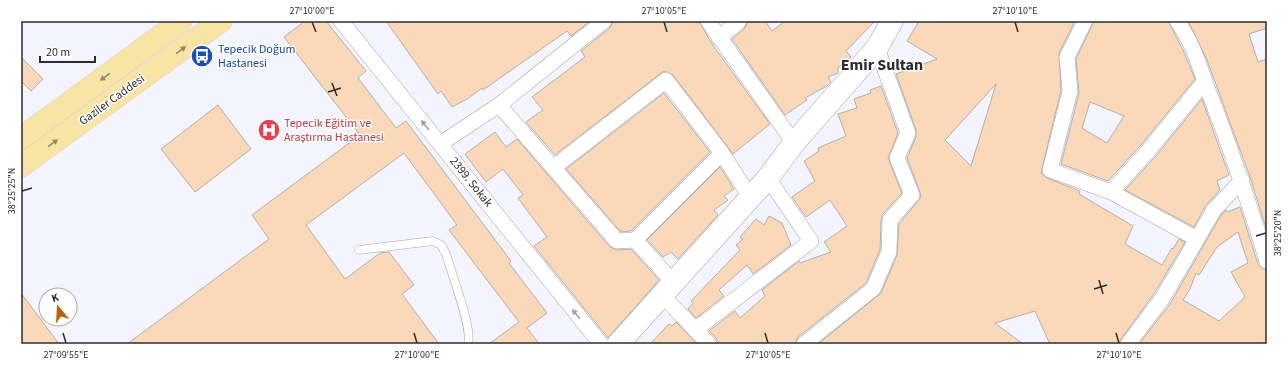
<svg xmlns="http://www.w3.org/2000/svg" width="1288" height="365" font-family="'Source Sans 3',sans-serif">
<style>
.building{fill:#fad9ba;stroke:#b6afa8;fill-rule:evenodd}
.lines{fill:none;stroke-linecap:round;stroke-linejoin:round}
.lane-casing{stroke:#a5a6af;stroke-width:9}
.street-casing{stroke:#a5a6af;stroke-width:16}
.secondary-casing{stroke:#a5a6af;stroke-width:23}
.primary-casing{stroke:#d1d1d1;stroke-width:23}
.lane{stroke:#fff;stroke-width:8}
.street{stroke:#fff;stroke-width:15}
.secondary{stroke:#fff;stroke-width:22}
.primary{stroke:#f8e5a5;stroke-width:22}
.oneway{fill:#92886a}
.oneway2{fill:#a0a0a2}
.ticks{fill:none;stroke:#2c2c30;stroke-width:1.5}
.labels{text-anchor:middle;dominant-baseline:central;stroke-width:3;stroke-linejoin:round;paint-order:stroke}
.transit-label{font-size:12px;fill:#164399;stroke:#fff;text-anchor:start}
.street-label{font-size:12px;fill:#2c2c30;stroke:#fff}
.health-label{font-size:12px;fill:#be3a42;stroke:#fff;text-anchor:start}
.district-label{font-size:16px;font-weight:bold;fill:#2c2c30;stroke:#fff}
.neatline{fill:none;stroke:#2c2c30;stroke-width:1.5}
.ticks-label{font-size:10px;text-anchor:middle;fill:#2c2c30}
</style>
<rect width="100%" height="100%" fill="#f3f4fe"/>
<path class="building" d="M305,21H326L366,71L358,78L396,128L406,121L511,261L509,263L547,313L527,328L539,344H489L519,322L449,230L457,225L404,153L306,225L345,279L380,253L389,252L414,285L402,294L439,344H127L269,239L252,215L360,135L284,37Z
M386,21H590L571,36L567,31L483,90L482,88L467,99L452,107L441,91L438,94Z
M613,21H699L712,44L770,124L733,154L673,75L664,71L555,155L526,122L543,110L532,97L585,57L581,51L610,28Z
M748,21H765L772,31L785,21H875L846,51L851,57L838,68V73L828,77L831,82L827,86L805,98L807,100L785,115L732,39L745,28Z
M919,21H1075L1059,53L1061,90L1041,173L1047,178L1080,191L1079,194L1133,226L1125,244L1162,265L1172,248L1173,249L1179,239L1185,242L1154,294L1121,339L1119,344H1050L1035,311L995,323L1023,344H818L881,293L897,255L899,224L921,197L920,192L907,158L916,137V130L896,74L937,59L907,41ZM996,84L971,166L945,140Z
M1094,21H1168L1183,50L1195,79L1141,145L1108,181L1061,164L1079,93L1076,59ZM1090,102L1124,116L1107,143L1082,128Z
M1188,21H1267V28L1249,34L1258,62L1267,59V231L1250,177L1207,60Z
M21,57L43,79L31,91L21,81Z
M881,86L898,133L888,158L902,193L883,214L881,220L880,250L866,283L798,337L795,344H718L716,338L709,331L735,311L740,318L765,296L762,290L799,261L800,263L831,252L824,242L847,226L830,200L806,217L792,197L815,181L804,161L819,151L818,148L846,136L838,114L857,108L854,99L871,93L870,90Z
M664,93L710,152L631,231L621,232L566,169Z
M1202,99L1229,175L1217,181L1220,190L1206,205L1194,227L1125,190L1155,157Z
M218,105L251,149L195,192L161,149Z
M495,132L506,147L517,139L610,247L617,250L631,249L659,280L608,338L534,246L547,237L518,198L523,195L503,169L486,182L465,154Z
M720,167L734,189L724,196L728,200L714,210L718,215L678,259L671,252L663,257L647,240Z
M1240,207L1258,264L1261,268L1267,270V342L1259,344H1139L1170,304L1221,215L1226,210L1227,212ZM1238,232L1248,263L1231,272L1245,297L1219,321L1183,300L1190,289L1196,273L1199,275L1217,247Z
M769,216L782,223L791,245L753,274L747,265L719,290L724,296L696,318L688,309L693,303L691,301L740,250L736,245L743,239L740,237L756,219L764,225Z
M21,293L59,344H21Z
M676,322L697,344H650L669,324L672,326Z"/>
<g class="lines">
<g class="lane-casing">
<path id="lane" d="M359,250L433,241L441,245L446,254C451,272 473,329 468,344"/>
</g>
<g class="street-casing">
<path id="street" d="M341,21L601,344
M708,21L794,143
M1085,21L1067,57L1070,91L1050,170L1111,192L1197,239
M1177,21C1193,43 1199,65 1208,90C1230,146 1249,203 1267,261
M719,38L739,21
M499,105L617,241L635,240L674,283
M440,144L499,105L604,21
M553,168L666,80L722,153L750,197
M1111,192L1148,151L1205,81
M635,240L722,153
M663,296L709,344
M695,330L811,241L768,178
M804,344L873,289L889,252L890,220L912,195L897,158L908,133L877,48
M1128,344L1162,299L1214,210L1242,180"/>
</g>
<g class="secondary-casing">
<path id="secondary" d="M618,344L768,178L794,143L877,48L892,21"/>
</g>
<g class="primary-casing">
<path id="primary" d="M21,138L181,21
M21,166L221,21"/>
</g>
<use href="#lane" class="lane"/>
<use href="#street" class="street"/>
<use href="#secondary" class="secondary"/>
<use href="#primary" class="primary"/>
</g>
<defs><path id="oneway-solid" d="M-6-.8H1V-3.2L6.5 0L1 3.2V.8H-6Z"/></defs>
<g class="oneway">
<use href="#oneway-solid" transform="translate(181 50) rotate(-36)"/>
<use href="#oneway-solid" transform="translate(105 77) rotate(144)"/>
<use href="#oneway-solid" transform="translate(53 143) rotate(-36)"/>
</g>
<g class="oneway2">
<use href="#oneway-solid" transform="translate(425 125) rotate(-129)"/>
<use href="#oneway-solid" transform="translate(576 314) rotate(-129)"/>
</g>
<path class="ticks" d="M312,22L316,32M664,22L667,32M1015,22L1018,32M332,83L337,96M328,92L341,88M22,191L32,188M1256,236L1266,233M1099,280L1103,294M1094,289L1107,285M63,333L66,343M414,333L417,343M765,333L768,343M1116,333L1119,343"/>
<defs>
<g id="bus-disc" transform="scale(1.15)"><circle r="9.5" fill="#1a4fb4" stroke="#fff"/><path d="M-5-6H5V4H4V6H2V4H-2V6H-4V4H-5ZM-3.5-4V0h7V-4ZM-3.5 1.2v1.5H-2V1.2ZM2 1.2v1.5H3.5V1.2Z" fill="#fff"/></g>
<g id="hospital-disc" transform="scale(1.15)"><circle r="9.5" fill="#e0444e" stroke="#fff"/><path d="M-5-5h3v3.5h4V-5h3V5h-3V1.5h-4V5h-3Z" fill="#fff"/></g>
</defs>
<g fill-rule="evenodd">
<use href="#bus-disc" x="202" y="56"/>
<use href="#hospital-disc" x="269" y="130"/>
</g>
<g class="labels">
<g class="transit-label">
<text x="218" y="49">Tepecik Doğum<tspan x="218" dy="14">Hastanesi</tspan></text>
</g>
<g class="street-label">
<text transform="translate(112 100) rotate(-36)">Gaziler Caddesi</text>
<text transform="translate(471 182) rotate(51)">2399. Sokak</text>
</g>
<g class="health-label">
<text x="284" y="123">Tepecik Eğitim ve<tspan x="284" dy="14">Araştırma Hastanesi</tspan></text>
</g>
<g class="district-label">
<text x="882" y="65">Emir Sultan</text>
</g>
</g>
<rect width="1288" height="365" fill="none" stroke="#ffffff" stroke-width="44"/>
<g transform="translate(58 307) rotate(342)"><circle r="19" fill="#ffffff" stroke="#ababac"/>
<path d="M0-3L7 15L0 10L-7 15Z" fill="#bd610f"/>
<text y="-6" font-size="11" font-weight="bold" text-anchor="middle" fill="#2c2c30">K</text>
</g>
<path d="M40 56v6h55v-6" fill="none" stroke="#2c2c30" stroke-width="2"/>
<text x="46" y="56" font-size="12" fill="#2c2c30" stroke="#ffffff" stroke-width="3" paint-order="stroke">20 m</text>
<rect x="22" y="22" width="1244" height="321" class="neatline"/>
<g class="ticks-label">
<text x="312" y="14">27°10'00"E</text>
<text x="664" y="14">27°10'05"E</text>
<text x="1015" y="14">27°10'10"E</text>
<text transform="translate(11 191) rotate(-90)" y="4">38°25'25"N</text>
<text transform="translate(1277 233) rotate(-90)" y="4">38°25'20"N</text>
<text x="66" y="358">27°09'55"E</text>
<text x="417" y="358">27°10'00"E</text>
<text x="768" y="358">27°10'05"E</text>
<text x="1119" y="358">27°10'10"E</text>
</g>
</svg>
